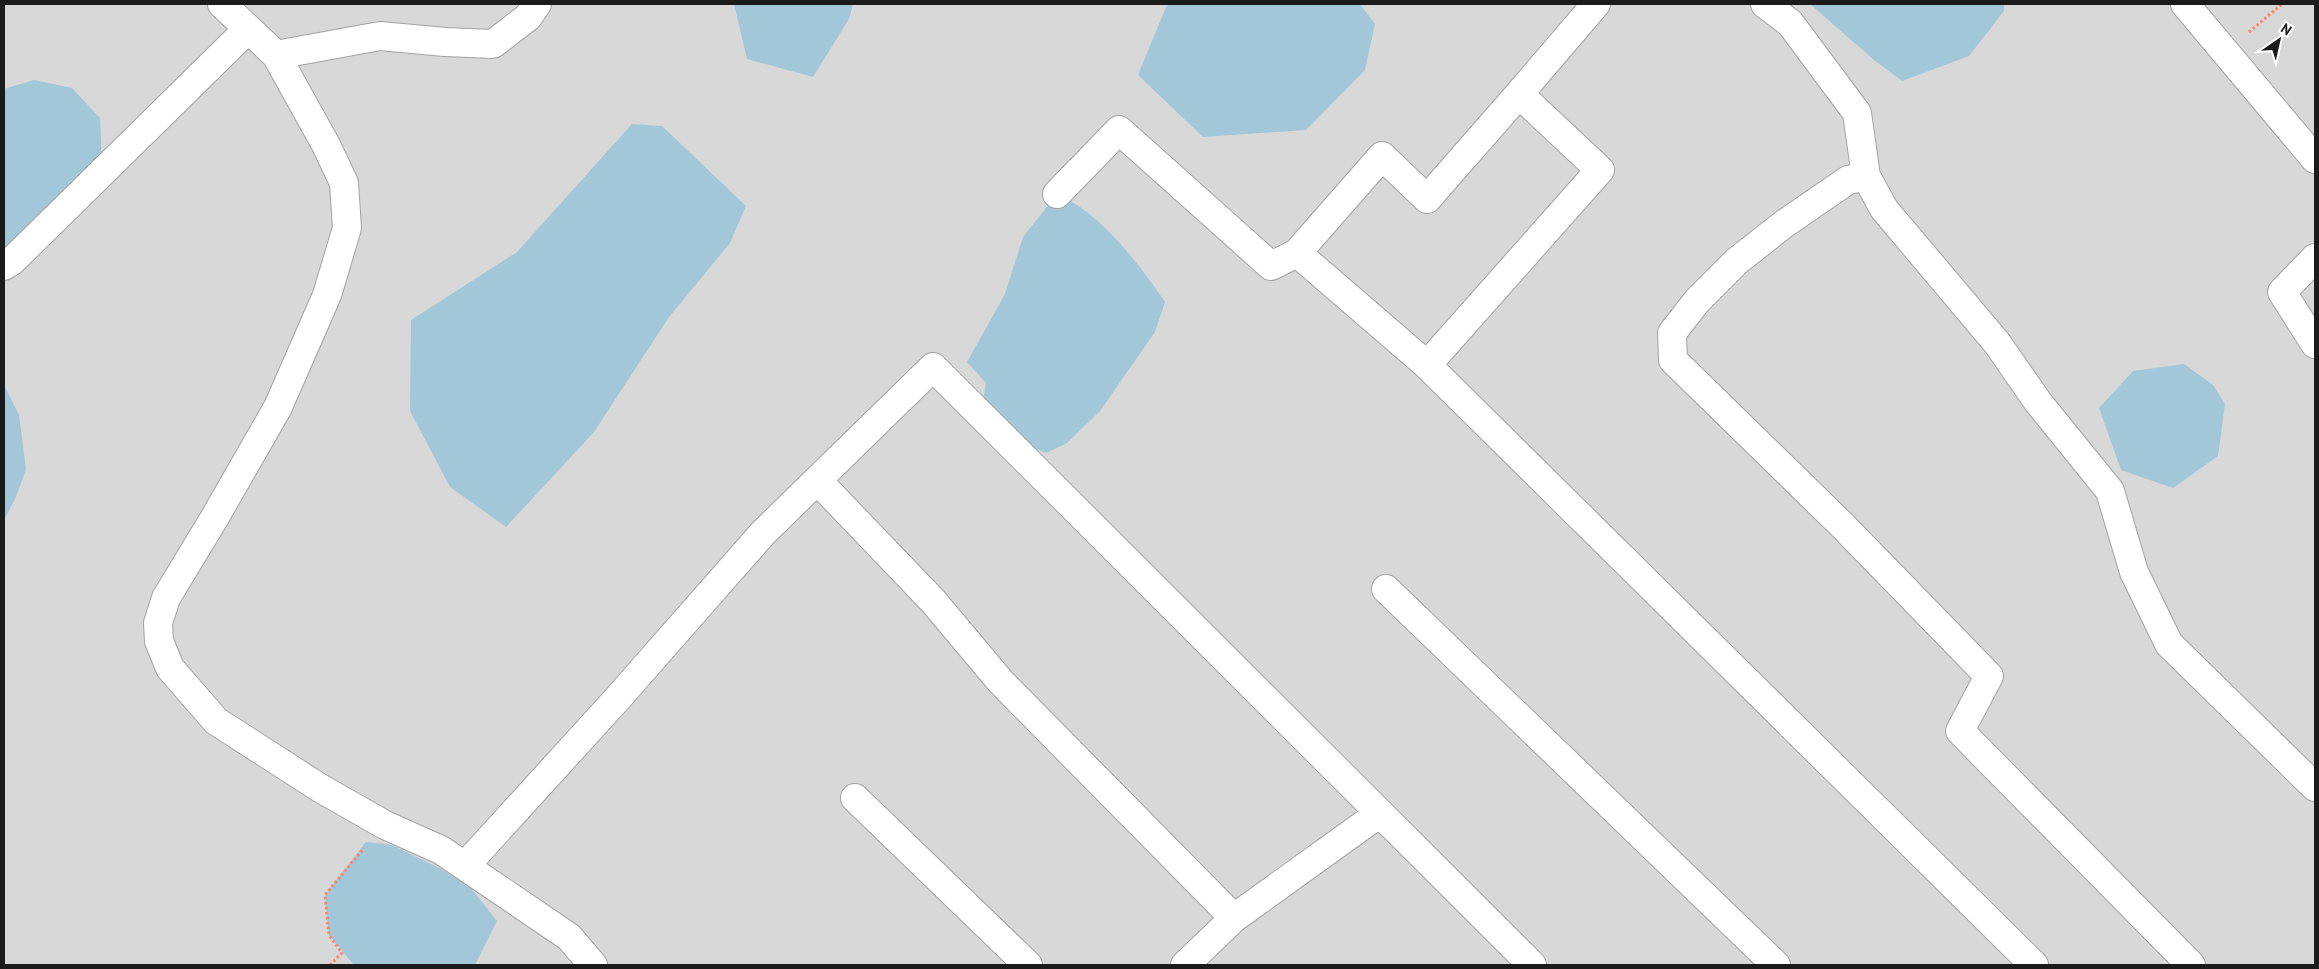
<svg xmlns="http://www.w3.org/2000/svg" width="2319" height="969" font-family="'PT Sans',sans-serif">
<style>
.residential{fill:#d9d8d8}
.water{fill:#a2c7d9}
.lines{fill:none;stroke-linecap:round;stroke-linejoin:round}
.street-casing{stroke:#a2a2a2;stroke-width:30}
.path{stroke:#f4866a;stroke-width:3;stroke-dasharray:2.5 2.5;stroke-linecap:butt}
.street{stroke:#fff;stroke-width:28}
</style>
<rect width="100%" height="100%" fill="#eceae1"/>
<path class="residential" d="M4,4H2315V965H4Z"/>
<path class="water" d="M734,4H853L849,19L813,77L747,59Z
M1169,4H1360L1375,24L1365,70L1306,130L1203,137L1138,75L1166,7Z
M1810,4H2004V11L1969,56L1902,81L1874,60Z
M34,80L72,88L100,118L102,164L4,264V89Z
M632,124L662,126L746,206L730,243L669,317L594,432L506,527L450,487L410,411L411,320L517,252Z
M1057,194C1102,214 1138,263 1165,302L1155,332L1100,411L1067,443L1046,453L1018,441L983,400L986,383L967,362L1005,294L1023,237Z
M2184,364L2213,385L2225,404L2218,456L2173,488L2121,470L2099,408L2133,371Z
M4,385L19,415L26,469L16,497L4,520Z
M366,842L392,845L441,869L470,887L497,921L475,965H354L329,935L325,895Z"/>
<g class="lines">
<g class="street-casing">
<path id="street" d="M222,4L276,55L326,145L344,183L347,228L327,295L278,407L215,517L166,598L158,623L159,641L170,668L216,721L320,788L385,825L441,850L569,937L593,965
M1765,4L1790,23L1857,113L1866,176
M2185,4L2315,159
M276,55L380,36L445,42L493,44L528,17L537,4
M1057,194L1119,130L1271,266L1297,253L1382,156L1427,199L1519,94L1596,4
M1297,253L1427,365L2034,965
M2315,258L2282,292L2315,344
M4,266L12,261L248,29
M1427,365L1600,170L1519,94
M817,480L933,601L1001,682L1234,918
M1386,589L1776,965
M855,798L1028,965
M465,866L618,698L763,533L933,367L1532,965
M1185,965L1234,918L1380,813
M2191,965L1960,731L1989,676L1843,526L1673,360L1672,333L1697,301L1737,261L1784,224L1848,180L1866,176L1884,209L1997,343L2038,402L2110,491L2134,572L2169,644L2315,787"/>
</g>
<path class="path" d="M2249,32L2282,4
M330,965L342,953L329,935L325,895L364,848"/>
<use href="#street" class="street"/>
</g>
<rect width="2319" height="969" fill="none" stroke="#1b1b1b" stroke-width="10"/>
<g transform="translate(2279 40) rotate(34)" stroke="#ffffff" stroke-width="4" paint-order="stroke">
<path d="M0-4L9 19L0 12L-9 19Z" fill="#1b1b1b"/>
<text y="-8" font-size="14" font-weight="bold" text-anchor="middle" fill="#1b1b1b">N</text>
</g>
</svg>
